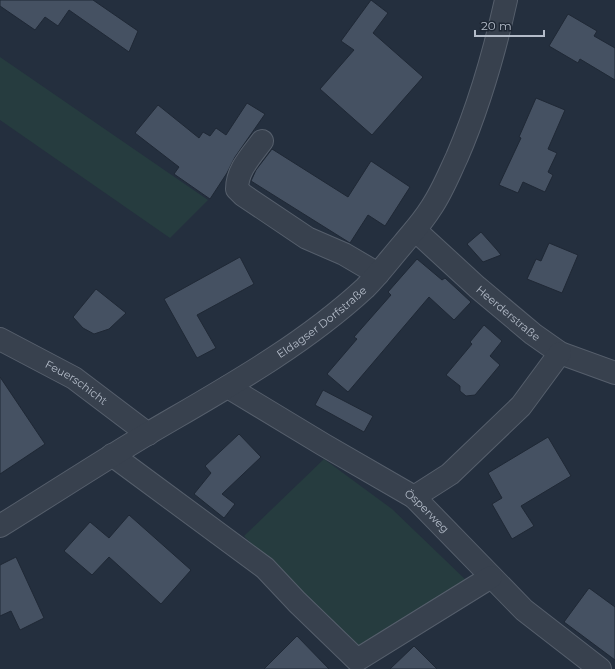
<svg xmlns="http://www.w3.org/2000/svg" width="615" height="669" font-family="Montserrat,sans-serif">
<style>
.green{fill:#263c3f}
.building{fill:#455162;stroke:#1f2835}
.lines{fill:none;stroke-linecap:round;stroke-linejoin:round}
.minor-casing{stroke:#565f6c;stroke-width:24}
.minor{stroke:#38414e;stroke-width:22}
.labels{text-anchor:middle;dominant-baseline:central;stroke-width:3.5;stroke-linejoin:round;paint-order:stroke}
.street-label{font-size:11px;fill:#b4bcc9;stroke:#1d2633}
</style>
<rect width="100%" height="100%" fill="#242f3e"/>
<path class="green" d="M0,57L208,200L170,238L0,120Z
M324,459L392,509L468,582L356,652L244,536Z"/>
<path class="building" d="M0,0H93L138,31L129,52L69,10L58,26L45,17L35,30L0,6Z
M371,0L388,13L373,33L423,77L372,135L320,89L354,50L341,41Z
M568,14L597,31L594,36L615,48V80L580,59L578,63L549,46Z
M536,98L565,110L548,149L557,153L548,172L553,175L545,192L523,182L518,193L499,185L521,138L519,137Z
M247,103L265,114L235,157L227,173L210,199L174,174L179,167L135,133L158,105L199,138L203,132L210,136L216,128L226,135Z
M272,149L348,197L371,161L410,187L385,226L368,215L350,243L251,181L256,170Z
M481,232L497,250L501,255L483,262L467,244Z
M549,243L578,255L562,293L527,279L536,259L541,261Z
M240,257L254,284L197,315L216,348L197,358L164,299Z
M417,259L442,280L445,278L471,302L454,320L429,297L348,392L327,374L357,339L354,337L391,295L388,292Z
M96,289L126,313L109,329L94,334L83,328L73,317Z
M484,325L502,341L490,356L500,365L475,395L466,396L460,391V386L446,375L472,344L470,342Z
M0,377L45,444L0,474Z
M323,390L373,416L364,432L315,405Z
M239,434L261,457L222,494L235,504L224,518L194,494L211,473L205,466Z
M548,437L571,476L521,506L534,526L512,539L492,504L502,498L488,473Z
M129,515L191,570L161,604L109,557L92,575L64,551L90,522L109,538Z
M16,557L44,618L20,630L11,611L0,616V565Z
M589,588L615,607V660L564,622Z
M297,636L329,669H264Z
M414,646L437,669H390Z"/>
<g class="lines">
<g class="minor-casing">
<g id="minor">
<path d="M262,141C251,156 237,170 237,189L243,195L307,238L344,254L378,274"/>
<path id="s1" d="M415,230L477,287L533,334L560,353L615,373"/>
<path id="s2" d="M0,339L74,378L148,434"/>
<path id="s3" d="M228,387L324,445L414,497L524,610L600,669"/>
<path d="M112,455L265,568L297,602L357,660L491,577"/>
<path d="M414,497L450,474L521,406L560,353"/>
<path id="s4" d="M0,526C50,495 99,463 149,433C224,389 301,347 365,288C379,274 390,259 403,244C413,232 423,221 431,208C442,192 449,174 457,157C479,106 494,54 506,0"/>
</g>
</g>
<use href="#minor" class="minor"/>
</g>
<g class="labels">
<g class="street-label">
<text stroke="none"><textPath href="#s1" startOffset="125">Heerderstraße</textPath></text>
<text stroke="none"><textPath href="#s4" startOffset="381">Eldagser Dorfstraße</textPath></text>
<text stroke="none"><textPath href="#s2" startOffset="88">Feuerschicht</textPath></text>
<text stroke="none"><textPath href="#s3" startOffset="235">Ösperweg</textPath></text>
</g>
</g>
<path d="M475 30v6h69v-6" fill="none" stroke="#b4bcc9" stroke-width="2"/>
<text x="481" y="30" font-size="12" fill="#b4bcc9" stroke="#1d2633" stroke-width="3" paint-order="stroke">20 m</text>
</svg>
